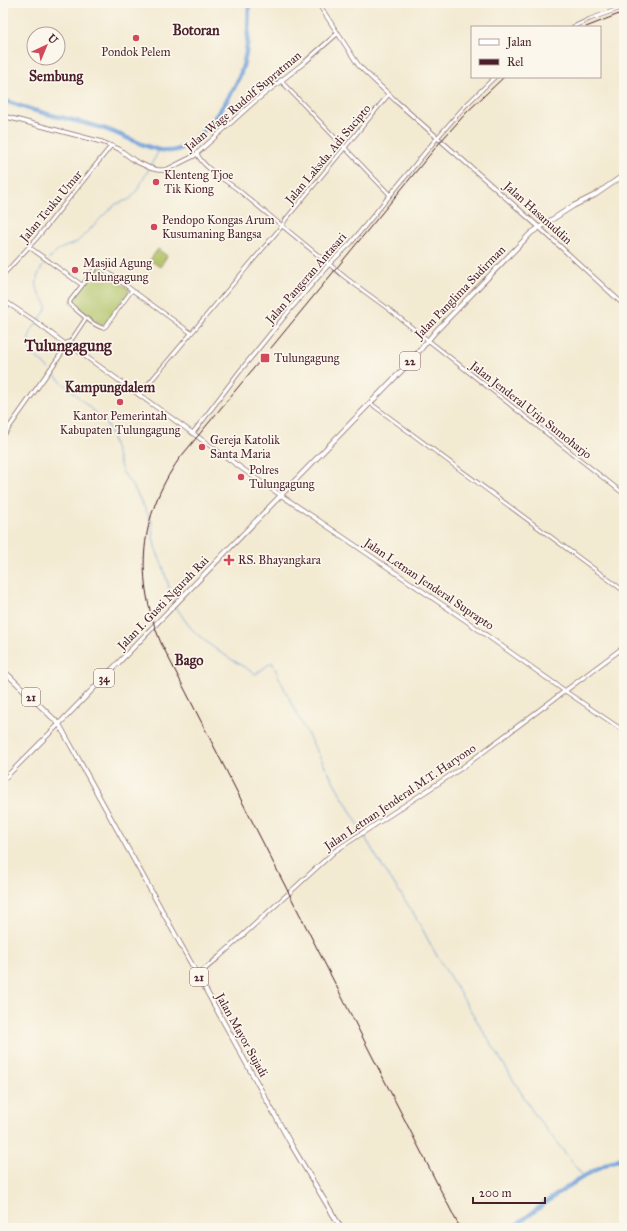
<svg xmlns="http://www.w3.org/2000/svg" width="627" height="1231" font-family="'IM FELL Great Primer',serif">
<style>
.green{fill:#b0c367;stroke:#7d7149}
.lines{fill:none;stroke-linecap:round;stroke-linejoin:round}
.stream{stroke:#6fa1da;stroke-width:1}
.river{stroke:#6fa1da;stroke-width:4.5}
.tertiary-casing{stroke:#856665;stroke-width:4.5}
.secondary-casing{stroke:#856665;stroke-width:5}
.trunk-casing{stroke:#856665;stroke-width:5.5}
.tertiary{stroke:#fff;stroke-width:3}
.secondary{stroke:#fff;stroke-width:3.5}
.trunk{stroke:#fff;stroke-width:4}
.rail{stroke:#4a1f2b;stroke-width:1}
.poi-dot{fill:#d1495b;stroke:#fbf7ec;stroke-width:1.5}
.labels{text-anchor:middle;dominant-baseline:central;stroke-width:3.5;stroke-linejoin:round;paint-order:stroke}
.shield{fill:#fbf7ec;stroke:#7f6065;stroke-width:1}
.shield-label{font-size:11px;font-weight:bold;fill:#4a1f2b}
.poi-label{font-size:12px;fill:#4a1f2b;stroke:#fbf7ec;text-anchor:start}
.street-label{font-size:12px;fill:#4a1f2b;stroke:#fbf7ec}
.quarter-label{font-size:14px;font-weight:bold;fill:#4a1f2b;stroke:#fbf7ec}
.district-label{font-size:16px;font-weight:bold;fill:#4a1f2b;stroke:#fbf7ec}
</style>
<rect width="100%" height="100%" fill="#fbf7ec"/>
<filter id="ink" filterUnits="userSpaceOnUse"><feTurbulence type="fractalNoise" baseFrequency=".025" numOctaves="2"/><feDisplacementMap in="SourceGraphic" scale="8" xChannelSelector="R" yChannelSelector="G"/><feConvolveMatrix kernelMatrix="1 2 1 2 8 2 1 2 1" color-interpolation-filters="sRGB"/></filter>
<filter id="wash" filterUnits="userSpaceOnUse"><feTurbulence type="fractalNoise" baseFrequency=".012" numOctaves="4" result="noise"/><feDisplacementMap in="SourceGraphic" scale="16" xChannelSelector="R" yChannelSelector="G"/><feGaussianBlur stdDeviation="0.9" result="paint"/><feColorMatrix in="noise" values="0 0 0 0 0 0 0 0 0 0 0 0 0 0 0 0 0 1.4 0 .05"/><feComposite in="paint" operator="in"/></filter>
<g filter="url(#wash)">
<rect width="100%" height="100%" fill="#f3ead2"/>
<path class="green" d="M158,249L167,256L160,267L150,260Z
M97,266L130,290L103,326L71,303V301Z"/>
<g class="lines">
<path class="stream" d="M151,165L159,150
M49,259L60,249L77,242L106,213L116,204L130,199L136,192L149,169
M47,262C38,269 33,285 40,295C43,300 47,302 46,309C45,313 40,318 38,321C20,346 30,351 49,369
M51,372L102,419L109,428L122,471L134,488L152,522L153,537L156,550L163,567L174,604
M176,607C182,616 189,627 197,634C214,650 236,662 256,674L272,662C298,720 330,776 362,831
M363,834L379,861L414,914L437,956L535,1115L583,1176"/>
<path class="river" d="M3,100C15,104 28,109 40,112C62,118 84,122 105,129C124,135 152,152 171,151C198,149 235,94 242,69C249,48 248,25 249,3
M512,1228C547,1202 582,1172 624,1157"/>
</g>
</g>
<g filter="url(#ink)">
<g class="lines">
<g class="tertiary-casing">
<path id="tertiary" d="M573,27L590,19L624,7
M280,80L390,195
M437,138L465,106L495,77
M197,153C201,166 226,181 237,189L346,278L387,308L624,494
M29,247L82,285
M98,265L132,290L106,326L103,328C94,326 77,311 70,304V301Z
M3,275L37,238L111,146
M132,290L191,333
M70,342L86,318
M139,395L282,226L286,219L389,94
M370,403L624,591
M565,691L624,731"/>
</g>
<g class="secondary-casing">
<path id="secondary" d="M318,3L359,66L397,102L540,228L624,305
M3,116L102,142L119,149L135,161L150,168L158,170H166L194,156L254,102L305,62L338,33
M3,300L36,322L65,344L66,347H69L71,345L69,342L65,344
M71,346L258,480L321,522L465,620L565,691
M193,433L240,371L293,306L329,264L350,244L437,138
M3,436L66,347
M3,780L59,724
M198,975L219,957L335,851L463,767L624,647"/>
</g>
<g class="trunk-casing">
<path id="trunk" d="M3,670L59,724L292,1146L341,1228
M59,724L411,361L435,332L531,233L573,206L595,195L624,175"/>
</g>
<use href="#tertiary" class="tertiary"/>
<use href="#secondary" class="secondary"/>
<use href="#trunk" class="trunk"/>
<path class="rail" d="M586,27L624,12
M271,348L441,141L467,112L504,77
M258,363L179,459C139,517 134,578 161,643L460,1228"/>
</g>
</g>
<g class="poi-dot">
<circle cx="136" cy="38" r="4"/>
<circle cx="156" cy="182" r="4"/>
<circle cx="154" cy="227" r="4"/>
<circle cx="75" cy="270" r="4"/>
<rect x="260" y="353" width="10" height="10" rx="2"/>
<circle cx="120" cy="402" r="4"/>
<circle cx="202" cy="447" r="4"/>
<circle cx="241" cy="477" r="4"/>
<path d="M227 554h4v4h4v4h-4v4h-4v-4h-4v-4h4z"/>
</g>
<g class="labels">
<g class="shield">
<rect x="400" y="352" width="20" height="18" rx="3"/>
<rect x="94" y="669" width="20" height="18" rx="3"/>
<rect x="22" y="688" width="18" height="18" rx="3"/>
<rect x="190" y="968" width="18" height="18" rx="3"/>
</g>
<g class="shield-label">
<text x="410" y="361">22</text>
<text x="104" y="678">34</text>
<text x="31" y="697">21</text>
<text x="199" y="977">21</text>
</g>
<g class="poi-label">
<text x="136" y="52" text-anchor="middle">Pondok Pelem</text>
<text x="164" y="175">Klenteng Tjoe<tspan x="164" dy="14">Tik Kiong</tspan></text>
<text x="162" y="220">Pendopo Kongas Arum<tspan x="162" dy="14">Kusumaning Bangsa</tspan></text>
<text x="83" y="263">Masjid Agung<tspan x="83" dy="14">Tulungagung</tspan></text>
<text x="274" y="358">Tulungagung</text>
<text x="120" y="416" text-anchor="middle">Kantor Pemerintah<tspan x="120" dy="14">Kabupaten Tulungagung</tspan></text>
<text x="210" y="440">Gereja Katolik<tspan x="210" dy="14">Santa Maria</tspan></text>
<text x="249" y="470">Polres<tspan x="249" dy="14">Tulungagung</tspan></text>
<text x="238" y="560">RS. Bhayangkara</text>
</g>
<g class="street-label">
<text transform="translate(243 101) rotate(-40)">Jalan Wage Rudolf Supratman</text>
<text transform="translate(328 154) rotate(-50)">Jalan Laksda. Adi Sucipto</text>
<text transform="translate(51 206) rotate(-50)">Jalan Teuku Umar</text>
<text transform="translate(538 213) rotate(42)">Jalan Hasanuddin</text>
<text transform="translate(306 278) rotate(-49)">Jalan Pangeran Antasari</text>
<text transform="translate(460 292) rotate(-46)">Jalan Panglima Sudirman</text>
<text transform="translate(531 410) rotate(38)">Jalan Jenderal Urip Sumoharjo</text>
<text transform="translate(429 584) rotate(34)">Jalan Letnan Jenderal Suprapto</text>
<text transform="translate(163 603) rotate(-46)">Jalan I. Gusti Ngurah Rai</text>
<text transform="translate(400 797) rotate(-34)">Jalan Letnan Jenderal M.T. Haryono</text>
<text transform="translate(242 1035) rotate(61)">Jalan Mayor Sujadi</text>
</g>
<g class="quarter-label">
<text x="196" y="30">Botoran</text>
<text x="56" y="76">Sembung</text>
<text x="110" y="387">Kampungdalem</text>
<text x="189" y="660">Bago</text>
</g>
<g class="district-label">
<text x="68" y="345">Tulungagung</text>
</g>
</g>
<rect width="627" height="1231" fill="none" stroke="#fbf7ec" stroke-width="16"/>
<rect x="471" y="26" width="130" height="52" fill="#fbf7ec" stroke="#b4a19f"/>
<rect x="479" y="39" width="20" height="6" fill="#ffffff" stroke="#b4a19f"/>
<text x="507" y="46" font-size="12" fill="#4a1f2b">Jalan</text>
<rect x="479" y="59" width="20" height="6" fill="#4a1f2b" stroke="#b4a19f"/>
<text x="507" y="66" font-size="12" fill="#4a1f2b">Rel</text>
<g transform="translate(46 46) rotate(44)"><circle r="19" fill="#fbf7ec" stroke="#b4a19f"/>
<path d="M0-3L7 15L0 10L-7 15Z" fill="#d1495b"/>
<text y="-6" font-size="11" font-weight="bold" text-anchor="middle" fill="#4a1f2b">U</text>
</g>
<path d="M473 1197v6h72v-6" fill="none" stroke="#4a1f2b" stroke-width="2"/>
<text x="479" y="1197" font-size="12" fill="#4a1f2b" stroke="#fbf7ec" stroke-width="3" paint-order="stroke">200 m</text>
</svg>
